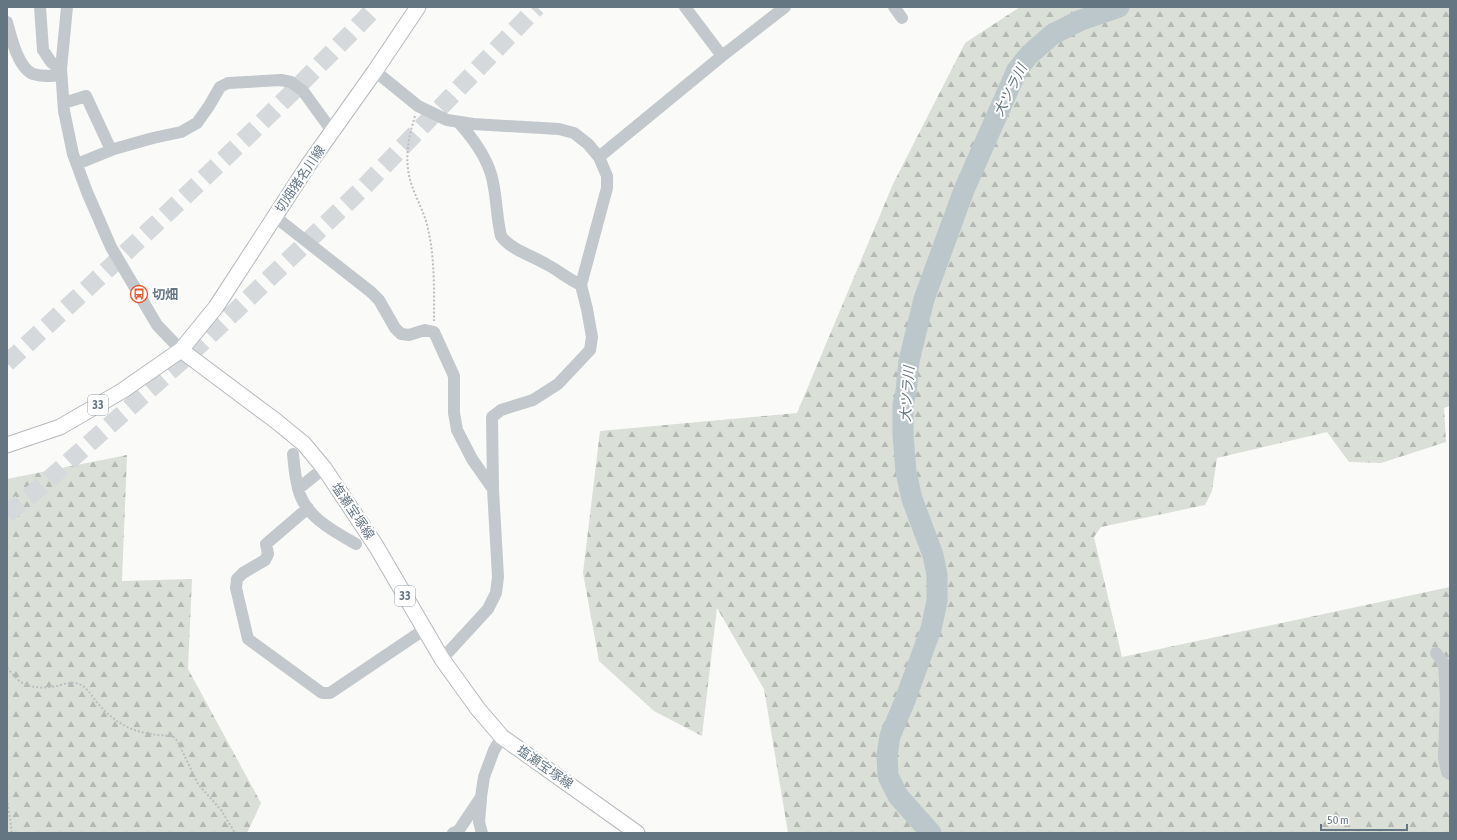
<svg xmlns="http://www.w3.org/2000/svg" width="1457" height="840" font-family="'Asap Condensed','Noto Sans JP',sans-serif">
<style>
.forest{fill:url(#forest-firs)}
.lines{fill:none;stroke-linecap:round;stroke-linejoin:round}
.river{stroke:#bbc7cb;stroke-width:21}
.highway-tunnel{stroke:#d5d9db;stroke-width:18;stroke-dasharray:18 9;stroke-linecap:butt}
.major-casing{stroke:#b5babe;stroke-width:17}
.path{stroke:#bbbfc2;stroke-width:2;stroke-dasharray:2 2;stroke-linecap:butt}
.minor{stroke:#c3c8cc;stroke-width:12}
.major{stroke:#fff;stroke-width:15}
.labels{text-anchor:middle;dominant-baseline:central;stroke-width:4;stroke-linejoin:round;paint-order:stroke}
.shield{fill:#fff;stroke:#939fa8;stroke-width:1}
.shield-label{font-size:12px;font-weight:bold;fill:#657683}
.street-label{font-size:13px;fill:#657683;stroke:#fff}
.poi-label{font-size:13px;font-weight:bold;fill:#657683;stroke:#fff;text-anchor:start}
.water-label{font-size:14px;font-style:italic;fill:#60757c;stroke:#fff}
</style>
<defs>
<pattern id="forest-firs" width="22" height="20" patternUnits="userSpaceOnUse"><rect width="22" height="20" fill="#dadfd7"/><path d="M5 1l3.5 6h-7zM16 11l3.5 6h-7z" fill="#b4b9b4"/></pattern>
</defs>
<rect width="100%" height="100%" fill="#fafaf8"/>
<path class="forest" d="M1020,7H1450V406L1444,408L1446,442L1381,463L1349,462L1327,432L1217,458L1212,491L1205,505L1101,527L1094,537L1122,657L1450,587V833H788L764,689L717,608L702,736L654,711L599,661L583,573L600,431L797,413L893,184L965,43Z
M127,455L122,581L192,579L188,669L261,803L247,833H7V479Z"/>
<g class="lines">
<path class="river" d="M931,833L898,796L888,776L887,755L890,736L904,703L931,629L937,601V575L933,555L912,499L906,472L903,434V405L906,392L909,361L924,299L964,190L1017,70L1029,55L1053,34L1081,20L1119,7"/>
<path class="highway-tunnel" d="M7,363C132,247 258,130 376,7
M7,514L38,489L203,342L362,189L537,7"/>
<g class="major-casing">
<path id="major" d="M181,350L276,421L304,444L324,468L376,546L442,659L478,709L502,737L637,833
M7,445L60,427L122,391L181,350L216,307L309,164L375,71L418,7"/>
</g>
<path class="path" d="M415,116C408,139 404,160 411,183C416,199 425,213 428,229C435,259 434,291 434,321
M7,668C12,673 18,682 25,684C35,689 50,688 61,685C68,683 74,681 81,685C89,689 95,701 101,707C123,730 143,735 173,736L178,742L198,784L221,810L235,833
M7,799L12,833"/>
<path class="minor" d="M40,7L43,50L51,62L61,69
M67,7L61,69L64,111L73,154L87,192L111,247L157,325L181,350
M685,7L722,56
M894,7L902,18
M7,22C11,37 18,68 33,74C43,77 52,76 61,75
M375,71L418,106L447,120L473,124L559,129L574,133L588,144L599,157L607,176V188L581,285L587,309L592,337L590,350L558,384L533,400L501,410L492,417L493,489L498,577L496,593L488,609L442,659
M64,103L86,96L111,150
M458,122C472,137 485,155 491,174C497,194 496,216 501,236C511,250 531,255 546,264C558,270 568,279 581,285
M599,157L722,56L785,7
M77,164L114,149L153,138L181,132L197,123L209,106L220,87L228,83L281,80L291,82L303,91L332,131
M274,216L371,292L379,300L395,328L401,334L409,335L425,330L434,332L454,376V413L457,430L472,459L493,489
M293,454C294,465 295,477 298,488C304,516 333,531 356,544
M298,489L324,468
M308,508L266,544L268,554L265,560L243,573L237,579L236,588L248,639L322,693H330L425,629
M1436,653L1444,663L1446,699L1444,758L1447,772L1450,774
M481,799L479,822L482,833
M453,833L459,830L481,797L484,777L494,750L502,737"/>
<use href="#major" class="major"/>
</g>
<defs>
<g id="bus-ring" transform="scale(0.9)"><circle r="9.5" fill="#fff" stroke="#e4572e" stroke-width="1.5"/><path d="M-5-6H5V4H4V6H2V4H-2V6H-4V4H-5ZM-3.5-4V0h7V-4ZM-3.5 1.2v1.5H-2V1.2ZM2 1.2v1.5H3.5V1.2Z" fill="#e4572e"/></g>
</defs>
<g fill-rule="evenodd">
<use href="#bus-ring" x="139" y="294"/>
</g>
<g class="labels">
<g class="shield">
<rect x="88" y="395" width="20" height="20" rx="3"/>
<rect x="395" y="586" width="20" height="20" rx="3"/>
</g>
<g class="shield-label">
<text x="98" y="405">33</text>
<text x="405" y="596">33</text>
</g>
<g class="street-label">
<text transform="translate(300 179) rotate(-56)">切畑猪名川線</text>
<text transform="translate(353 511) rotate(56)">塩瀬宝塚線</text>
<text transform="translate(545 767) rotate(35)">塩瀬宝塚線</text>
</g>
<g class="poi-label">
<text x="152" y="294">切畑</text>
</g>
<g class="water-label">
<text transform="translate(1010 90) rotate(-63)">大ツラ川</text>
<text transform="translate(907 394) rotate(-86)">大ツラ川</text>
</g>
</g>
<rect width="1457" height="840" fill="none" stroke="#657683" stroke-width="16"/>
<path d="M1321 824v6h86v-6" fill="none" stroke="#657683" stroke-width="2"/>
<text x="1327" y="824" font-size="12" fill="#657683" stroke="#ffffff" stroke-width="3" paint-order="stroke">50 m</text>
</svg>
